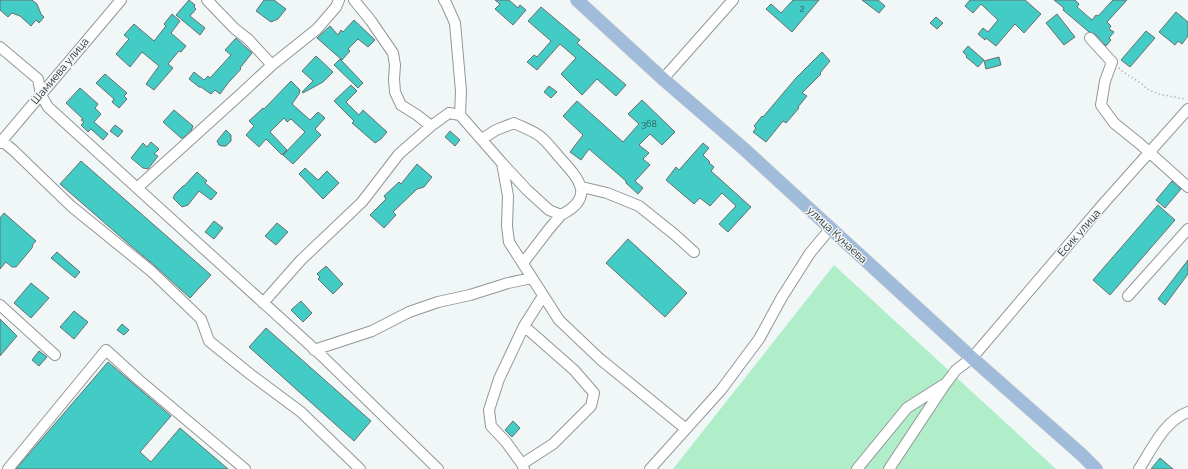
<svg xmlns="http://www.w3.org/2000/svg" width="1188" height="469" font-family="Raleway,sans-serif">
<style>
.green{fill:#b0eeca}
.building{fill:#42ccc5;stroke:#6a6f6e}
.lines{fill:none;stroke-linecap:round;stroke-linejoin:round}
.minor-casing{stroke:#929698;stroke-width:12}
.major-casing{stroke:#d0d0d1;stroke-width:14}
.path{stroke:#9b9e9f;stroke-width:1.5;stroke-dasharray:1 3;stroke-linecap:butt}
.minor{stroke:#fff;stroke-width:10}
.major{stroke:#a1bbdb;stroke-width:13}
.labels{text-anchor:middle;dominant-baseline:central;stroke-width:3;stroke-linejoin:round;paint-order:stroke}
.number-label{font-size:9px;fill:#305352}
.street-label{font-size:11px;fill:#2a2b2c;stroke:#f1f6f7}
</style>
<rect width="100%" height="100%" fill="#f1f6f7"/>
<path class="green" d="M834,265L1056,469H673Z"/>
<path class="building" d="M0,0H32L37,4L41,14L44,17L39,23L36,20L31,26L20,16L12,13L8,17L0,10Z
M189,0L195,5L194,7L196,9L190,16L205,28L200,35L176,15Z
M264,0H274L286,9L278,19L271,22L256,11Z
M495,0H509L518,8L520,5L526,10L513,25L495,9L500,4Z
M793,0H819L792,32L766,9L771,4L781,13Z
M862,0H878L885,6L879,13Z
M970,0H1025L1041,14L1024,33L1015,24L996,46L986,38L985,40L978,34L983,28L988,32L998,20L981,4L973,13L965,6Z
M1054,0H1075L1079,4L1077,7L1092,20L1096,15L1098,16L1113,0H1127L1107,22L1111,26L1109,29L1114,32L1109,38L1111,40L1106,46L1095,34L1089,32L1063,10L1064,8Z
M541,7L580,40L577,43L626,85L616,96L597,79L582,95L561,74L576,58L560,44L537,70L527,62L534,55L537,57L551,41L528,21Z
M1176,12L1188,22V36L1182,44L1178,41L1175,45L1159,32Z
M172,14L180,21L171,33L186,46L181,52L179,51L168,64L173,68L154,90L146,84L159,66L142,52L130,67L116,54L129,39L124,35L134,24L154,41L166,26L164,24Z
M1057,14L1075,37L1064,45L1046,23Z
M936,17L943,23L937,29L930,23Z
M354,20L375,40L368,47L358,39L348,49L350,51L342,60L317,38L330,26L338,35L341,30L343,32Z
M1146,31L1155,38L1130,67L1121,60Z
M236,38L252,53L240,68L241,69L228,83L220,94L215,90L211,94L201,87H199L189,79L194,72L204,80L208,76L210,78L231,55L225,50Z
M968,46L984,60L978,67L966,57L967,56L963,52Z
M822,52L830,61L820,73L821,74L802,93L807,96L798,107L799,108L786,123L783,121L766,142L753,132L756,128L754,126L762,116L763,117L796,78Z
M316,56L333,72L323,82L303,93L302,92L313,81L302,71Z
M999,57L1001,65L986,69L984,61Z
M340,59L363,83L358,88L334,65Z
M105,74L127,93L124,96L127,99L119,108L112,102L114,99L96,83Z
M291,81L300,90L299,94L292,104L310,120L318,112L325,118L315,129L321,135L293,164L283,155L305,132L291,119L287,122L284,118L270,132L287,150L282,155L266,139L259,147L246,135L254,126L249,121L263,108L264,109Z
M351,85L357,91L346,102L359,115L363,110L387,132L381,139L375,143L352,123L354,121L334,101Z
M549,86L557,92L551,98L544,92Z
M80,88L98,104L95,108L101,114L94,122L108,134L103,140L91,129L88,132L81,125L84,122L81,120L83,119L66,103Z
M642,100L675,132L662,145L650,134L639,145L649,153L643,159L650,165L635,181L643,188L638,194L626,183V181L589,149L581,160L570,152L583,135L563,116L577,101L623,142L639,124L628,114Z
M174,110L193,126L191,131L183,138H181L163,122Z
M115,125L123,131L118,137L110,131Z
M226,130L231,135V141L226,146H222L219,145L217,141Z
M450,131L460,140L455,146L445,137Z
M151,142L159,149L154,154L158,156L148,169L143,168L131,158L143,143L147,147Z
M703,143L709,148L703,155L710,162L709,163L714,167L711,171L751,207L728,232L719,224L736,206L722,193L710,206L700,198L694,204L666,180L676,167L679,170Z
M81,161L211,275L190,298L155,266L130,245L60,184Z
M417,164L432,177L424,187L417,189L393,212L396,215L384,228L370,215L386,199L384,196L399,182L401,184Z
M305,168L318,180L327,171L339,183L323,199L299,174Z
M197,172L207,181L205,183L217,193L211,200L199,191L188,205L182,207L173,198L175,194L183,186H184Z
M1172,181L1181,189L1165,208L1156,200Z
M1158,205L1175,220L1110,295L1093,280Z
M4,213L36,241L33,244L32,248L16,267H12L6,262L0,269V218Z
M214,221L223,228L214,239L205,232Z
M277,223L288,232L276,245L265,236Z
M628,239L687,293L665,317L606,263Z
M57,252L80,272L75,278L51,258Z
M1188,260V274L1165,305L1158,299Z
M326,266L343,284L333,294L318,279L320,277L317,274Z
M31,283L49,298L31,318L14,303Z
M301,301L312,313L303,322L291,310Z
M74,311L88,322L74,339L60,327Z
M0,319L17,336L0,356Z
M122,324L129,330L124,335L117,330Z
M266,328L371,421L354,441L249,347Z
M39,351L47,357L39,366L32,360Z
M108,362L171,416L140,452L151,462L180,428L228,469H16Z
M513,421L520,428L512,437L505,430Z
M1160,458L1173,469H1151Z"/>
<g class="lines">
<g class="minor-casing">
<path id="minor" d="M207,0L235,29L248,39L272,65
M354,0L371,21L393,53L395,65L394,79L395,92L401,105L417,115L431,126
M444,0L446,3L455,23L461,91L460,115L502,163L508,196L507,226L509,242L559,320L600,359L686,429
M1090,38L1112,62L1105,81L1101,105L1114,123L1140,144L1188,187
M0,47L38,79L41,95L48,107L322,356L438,469
M663,79L733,0
M482,139L496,130L514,123C522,127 534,131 541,137C548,143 554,151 560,158C579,179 596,197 561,215L549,210L527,190L502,163
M2,141L13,150L71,206L151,271L201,319L209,341L250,374L301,412L360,469
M0,143L121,0
M582,187L607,193L639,206L674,234L694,252
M137,188L243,92L272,65L317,29L336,7L339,0
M523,263L549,229L561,215
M1128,296L1188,229
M263,303L301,260L362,202L399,154L431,126L449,113L460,115
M0,305L55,355
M314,350L372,331L409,312L438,302L470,295L508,283L532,278
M522,464L553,444L591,406L594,393L574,370L524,326
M8,469L106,350L139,380L245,469
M524,469L522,464L506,442L491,426L489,410L499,379L524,326L543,296
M650,469L721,390L759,339L782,297L810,253L830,229
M857,469L907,408L943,385
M889,469L944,386L956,370L972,358L1104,203L1188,109
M1139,469C1152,449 1164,421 1188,412"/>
</g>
<g class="major-casing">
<path id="major" d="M577,0L663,79L744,149L972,358L1082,455L1096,469"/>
</g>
<path class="path" d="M1119,68L1123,72L1141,83L1147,89L1159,94L1185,99"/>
<use href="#minor" class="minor"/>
<use href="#major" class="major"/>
</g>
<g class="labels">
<g class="number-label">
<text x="802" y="9">2</text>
<text x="649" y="124">368</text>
</g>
<g class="street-label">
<text transform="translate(60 71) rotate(-50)">Шамиева улица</text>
<text transform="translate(1079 233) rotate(-49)">Есик улица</text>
<text transform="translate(837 235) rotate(43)">улица Кунаева</text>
</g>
</g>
</svg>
